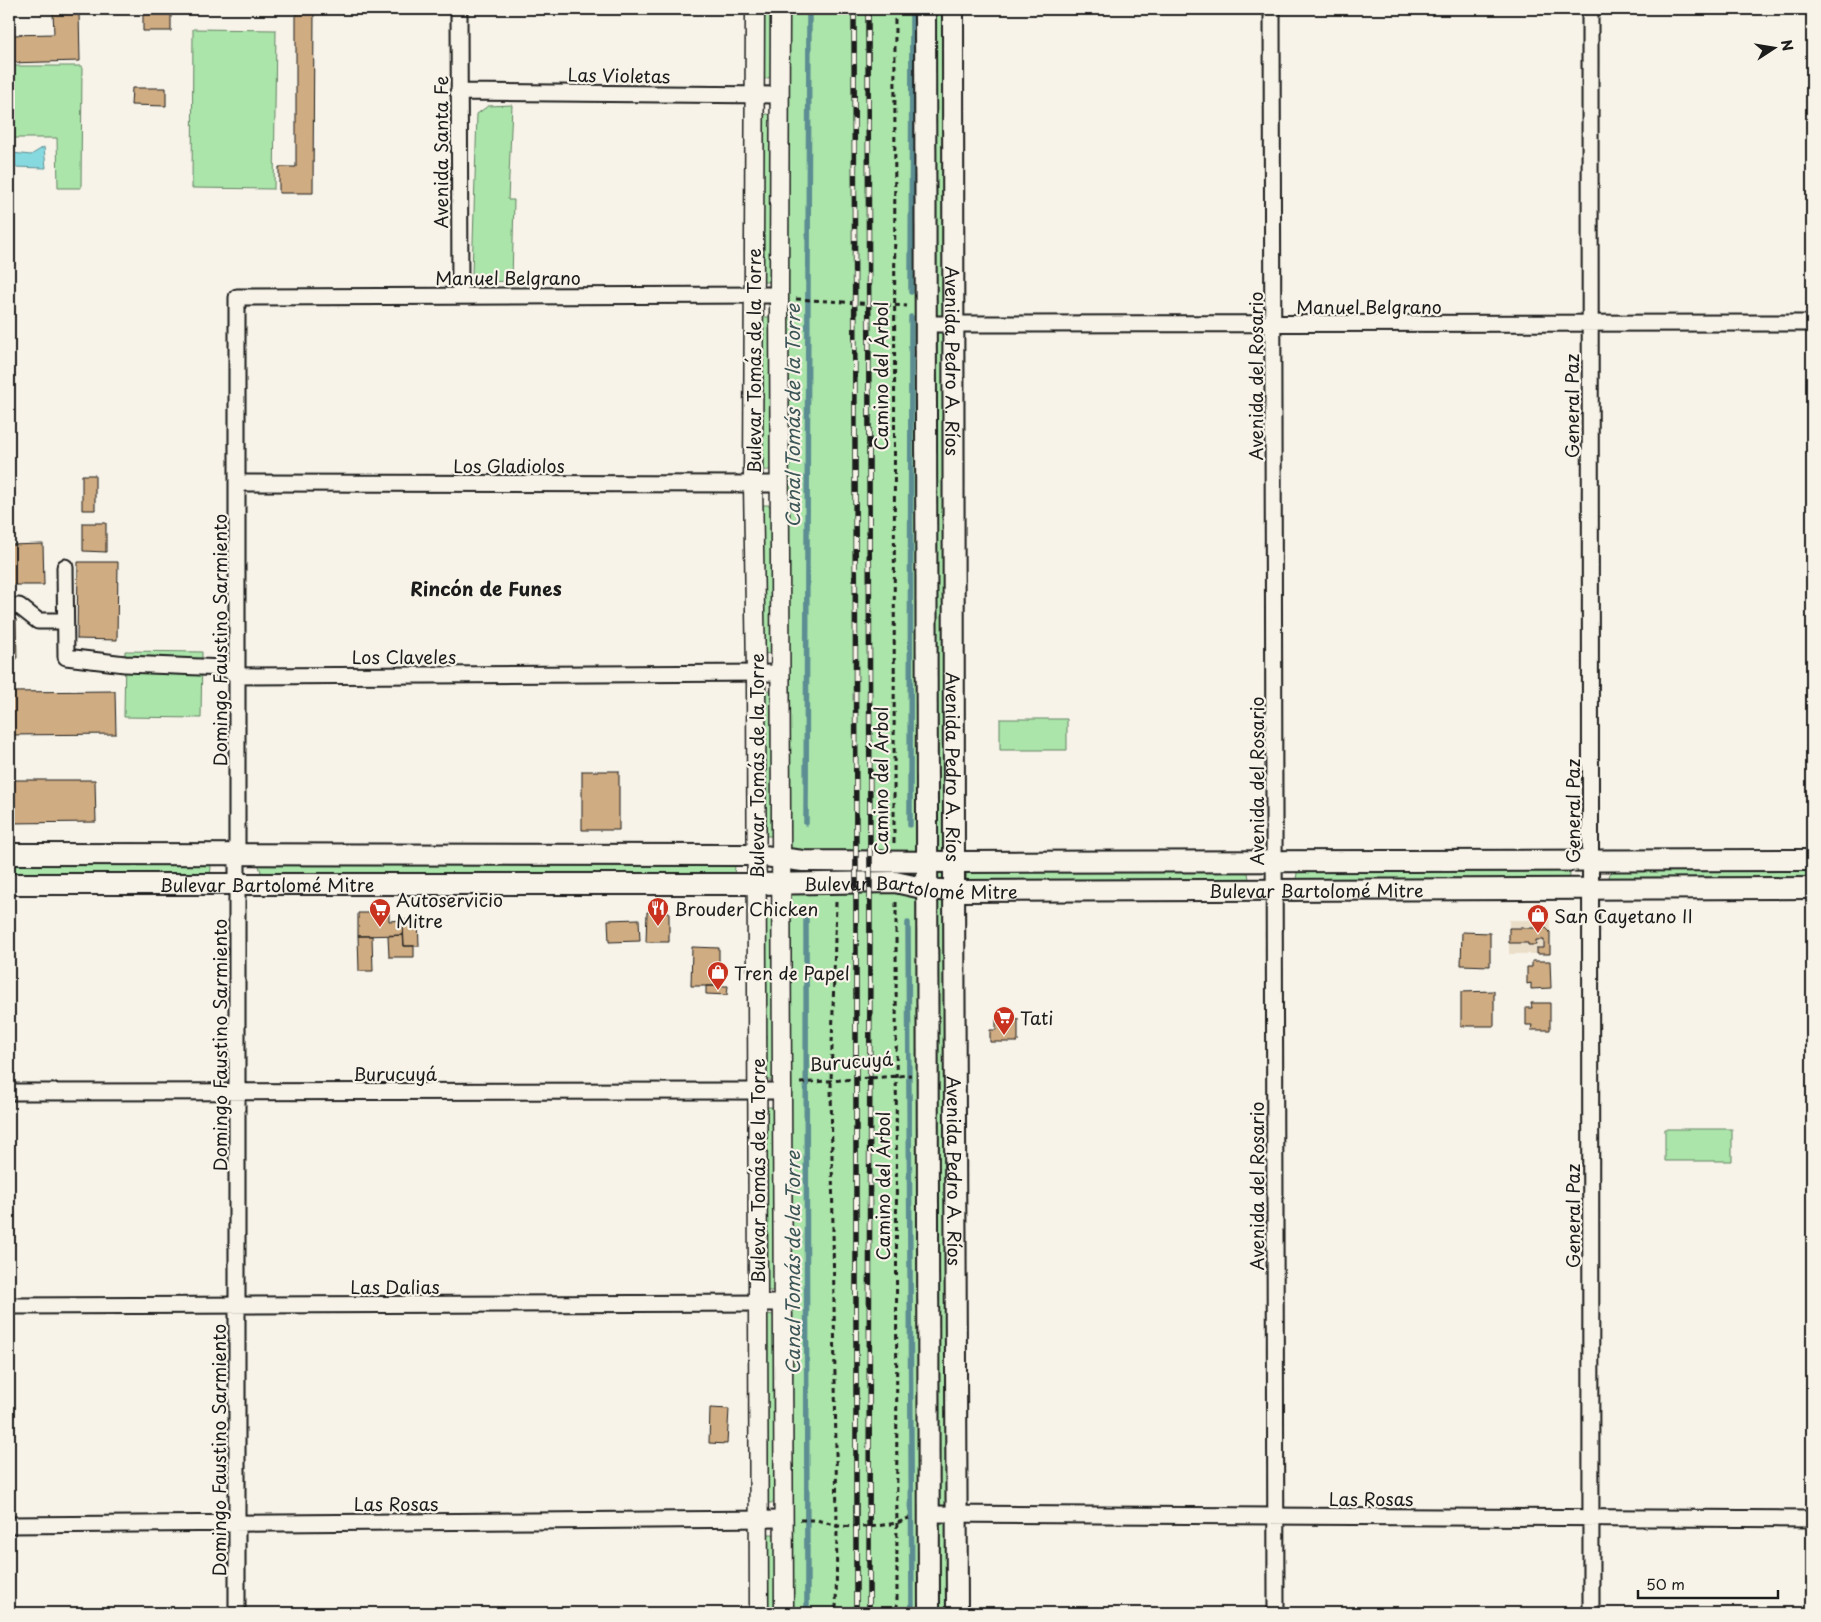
<svg xmlns="http://www.w3.org/2000/svg" width="1821" height="1622" font-family="'Playpen Sans',sans-serif">
<style>
.built{fill:#ebdec9}
.green{fill:#abe5aa;stroke:#648063}
.water{fill:#87d9e0;stroke:#5c8d92}
.lines{fill:none;stroke-linecap:round;stroke-linejoin:round}
.stream{stroke:#5c8d92;stroke-width:5.5}
.building{fill:#cfac82;stroke:#1c1c1c}
.minor-casing{stroke:#1c1c1c;stroke-width:19}
.tertiary-casing{stroke:#1c1c1c;stroke-width:21}
.secondary-casing{stroke:#1c1c1c;stroke-width:24}
.path{stroke:#1c1c1c;stroke-width:3;stroke-dasharray:5 4;stroke-linecap:butt}
.minor{stroke:#f7f3e8;stroke-width:15}
.tertiary{stroke:#f7f3e8;stroke-width:18}
.secondary{stroke:#f7f3e8;stroke-width:20}
.rail-casing{stroke:#1c1c1c;stroke-width:5.5}
.rail{stroke:#f7f3e8;stroke-width:4;stroke-dasharray:11;stroke-linecap:butt}
.labels{text-anchor:middle;dominant-baseline:central;stroke-width:4.5;stroke-linejoin:round;paint-order:stroke}
.street-label{font-size:18px;fill:#1c1c1c;stroke:#f7f3e8}
.poi-label{font-size:18px;fill:#1c1c1c;stroke:#f7f3e8;text-anchor:start}
.water-label{font-size:19px;font-style:italic;fill:#3c5557;stroke:#f7f3e8}
.neighbourhood-label{font-size:19px;font-weight:bold;fill:#1c1c1c;stroke:#f7f3e8}
</style>
<rect width="100%" height="100%" fill="#f7f3e8"/>
<filter id="ink" filterUnits="userSpaceOnUse"><feTurbulence type="fractalNoise" baseFrequency=".02" numOctaves="2"/><feDisplacementMap in="SourceGraphic" scale="10" xChannelSelector="R" yChannelSelector="G"/><feConvolveMatrix kernelMatrix="1 2 1 2 8 2 1 2 1" color-interpolation-filters="sRGB"/></filter>
<g filter="url(#ink)">
<path class="built" d="M1509,920H1550V954H1509Z"/>
<path class="green" d="M760,9H774L773,76L765,79L762,77Z
M780,9H953L957,1613H784Z
M193,29L276,30L274,189L192,188Z
M9,66H82L81,188H58L57,138H9Z
M512,105L508,200H514L512,281L481,282L472,274L477,114L488,106Z
M768,114L773,116L771,279L769,282H764L761,279L763,115Z
M765,317H769L772,319L774,466C770,471 767,471 761,469L762,319Z
M764,505H769L772,510L774,648L771,653L765,654L762,648L760,508Z
M125,651L202,652L201,718L124,717Z
M770,690L775,695L773,836H766L762,831L764,691Z
M1000,719H1067V750H1000Z
M9,859L210,862L211,868L210,875L9,877Z
M260,861L732,863L735,866L734,874L268,875L261,872L259,866Z
M1812,867V883L1608,879L1610,874L1613,871Z
M971,870H1243L1248,873L1249,879L1247,884L971,883L966,878L967,873Z
M1301,870H1565L1570,873L1569,884L1300,883L1296,879L1297,873Z
M767,904L773,905L775,1074L772,1080H767L763,1075V908Z
M768,1107H773L776,1112V1285L773,1291H767L764,1110Z
M1665,1129H1732V1161H1665Z
M767,1314L773,1315L776,1319V1497L774,1503H767L763,1318Z
M768,1534H773L776,1539V1613H764V1537Z"/>
<path class="water" d="M44,147L46,168L13,167L12,153L31,155Z"/>
<g class="lines">
<path class="stream" d="M911,292L912,9
M806,823L809,9
M910,825L911,317
M806,913L807,1613
M908,923L912,1613"/>
</g>
<path class="building" d="M143,9H171V31H143Z
M260,9H314V10H260Z
M296,10H314L313,193H279V167H296Z
M53,12H79L80,61L9,63V35L54,34Z
M132,88H166V106L131,105Z
M82,475H95V510H82Z
M83,523H106V552L83,551Z
M43,544L44,585H9V545Z
M78,562H118L117,640L77,639Z
M9,619H16L17,659H9Z
M115,691L116,734L9,735V692Z
M582,771H619V830H582Z
M9,780H95L96,822L9,823Z
M647,912H669V942H646Z
M358,913H389V921L403,920V935L358,936Z
M639,919L640,941L609,942L608,920Z
M403,920H418L419,946H404Z
M1509,928H1546L1550,932V954H1537V948H1544V940H1536V945H1528V943H1509Z
M1462,932L1490,933V966L1461,965Z
M403,935L404,946H414V957H389L388,936Z
M358,936H372L373,971H359Z
M692,947L719,948V986H691Z
M1532,961H1550L1551,988L1531,989V983L1527,984V967H1532Z
M706,986H728L727,995L706,994Z
M1494,991V1026H1461V992Z
M1531,1003H1550V1030H1531L1532,1025H1526V1008H1532Z
M996,1019H1018V1042H990V1030H996Z
M710,1408L729,1409L727,1444L709,1443Z"/>
<g class="lines">
<g class="minor-casing">
<path id="minor" d="M459,9L460,296
M1272,9L1276,1613
M1590,9L1591,1613
M458,92L779,95
M926,324L1812,323
M237,483L780,484
M65,567L66,657L125,664L225,668L238,676L780,673
M9,607L19,606L38,621H65
M9,1092L782,1091
M9,1306L782,1303
M929,1514L1812,1519
M9,1525L784,1519
M237,1613V297L779,295"/>
</g>
<g class="tertiary-casing">
<path id="tertiary" d="M755,9L753,484L756,673L759,1613
M780,9L779,295L784,1613"/>
</g>
<g class="secondary-casing">
<g id="secondary">
<path d="M925,9L929,1613"/>
<path id="s1" d="M953,9L954,880L957,1613"/>
<path d="M9,854L756,855L803,861L954,862L1812,860"/>
<path id="s2" d="M9,884H756L895,882L927,889L954,891L1812,888"/>
</g>
</g>
<path class="path" d="M796,299L907,306
M894,843L895,9
M836,902L831,1082L837,1526L836,1613
M896,902L897,1613
M800,1083L911,1075
M800,1520H817L837,1526L869,1527L897,1523L909,1518"/>
<use href="#minor" class="minor"/>
<use href="#tertiary" class="tertiary"/>
<use href="#secondary" class="secondary"/>
<g class="rail-casing">
<path id="rail" d="M854,9L856,882V1613
M868,9L870,874L869,1613"/>
</g>
<use href="#rail" class="rail"/>
</g>
</g>
<defs>
<g id="restaurant-pin" transform="scale(1.125)"><path d="M0 17L-7.5 6A9.5 9.5 0 1 1 7.5 6Z" fill="#c8321e" stroke="#f7f3e8"/><path d="M-5-6h1v4h1v-4h1v4h1v-4h1v5L-1.5 .5V6h-2V.5L-5-1ZM5-6V6H3V1.5H1.5Q1.5-4 5-6Z" fill="#fff"/></g>
<g id="supermarket-pin" transform="scale(1.125)"><path d="M0 17L-7.5 6A9.5 9.5 0 1 1 7.5 6Z" fill="#c8321e" stroke="#f7f3e8"/><path d="M-6-5.5h2.5l.6 2H6L4.5 2H-2.5L-4.4-4H-6ZM-1.5 3.2a1.3 1.3 0 1 0 .1 0ZM3 3.2a1.3 1.3 0 1 0 .1 0Z" fill="#fff"/></g>
<g id="shop-pin" transform="scale(1.125)"><path d="M0 17L-7.5 6A9.5 9.5 0 1 1 7.5 6Z" fill="#c8321e" stroke="#f7f3e8"/><path d="M-5-2.5h2.3a2.7 3.5 0 0 1 5.4 0H5L5.5 6h-11ZM-1.5-2.5h3a1.5 2.3 0 0 0-3 0Z" fill="#fff"/></g>
</defs>
<g fill-rule="evenodd">
<use href="#restaurant-pin" x="658" y="908"/>
<use href="#supermarket-pin" x="380" y="909"/>
<use href="#shop-pin" x="1538" y="915"/>
<use href="#shop-pin" x="718" y="972"/>
<use href="#supermarket-pin" x="1004" y="1017"/>
</g>
<g class="labels">
<g class="street-label">
<text transform="translate(619 75) rotate(1)">Las Violetas</text>
<text transform="translate(440 152) rotate(-90)">Avenida Santa Fe</text>
<text x="508" y="277">Manuel Belgrano</text>
<text x="1369" y="306">Manuel Belgrano</text>
<text transform="translate(753 361) rotate(-90)">Bulevar Tomás de la Torre</text>
<text stroke="none"><textPath href="#s1" startOffset="352">Avenida Pedro A. Ríos</textPath></text>
<text transform="translate(880 376) rotate(-90)">Camino del Árbol</text>
<text transform="translate(1255 376) rotate(-90)">Avenida del Rosario</text>
<text transform="translate(1571 406) rotate(-90)">General Paz</text>
<text x="509" y="465">Los Gladiolos</text>
<text transform="translate(219 640) rotate(-90)">Domingo Faustino Sarmiento</text>
<text x="404" y="656">Los Claveles</text>
<text transform="translate(756 766) rotate(-90)">Bulevar Tomás de la Torre</text>
<text stroke="none"><textPath href="#s1" startOffset="758">Avenida Pedro A. Ríos</textPath></text>
<text transform="translate(880 781) rotate(-90)">Camino del Árbol</text>
<text transform="translate(1256 781) rotate(-90)">Avenida del Rosario</text>
<text transform="translate(1572 811) rotate(-90)">General Paz</text>
<text stroke="none"><textPath href="#s2" startOffset="258">Bulevar Bartolomé Mitre</textPath></text>
<text stroke="none"><textPath href="#s2" startOffset="902">Bulevar Bartolomé Mitre</textPath></text>
<text stroke="none"><textPath href="#s2" startOffset="1308">Bulevar Bartolomé Mitre</textPath></text>
<text transform="translate(219 1045) rotate(-90)">Domingo Faustino Sarmiento</text>
<text transform="translate(851 1061) rotate(-4)">Burucuyá</text>
<text x="395" y="1073">Burucuyá</text>
<text transform="translate(757 1171) rotate(-90)">Bulevar Tomás de la Torre</text>
<text stroke="none"><textPath href="#s1" startOffset="1162">Avenida Pedro A. Ríos</textPath></text>
<text transform="translate(882 1186) rotate(-90)">Camino del Árbol</text>
<text transform="translate(1256 1186) rotate(-90)">Avenida del Rosario</text>
<text transform="translate(1572 1216) rotate(-90)">General Paz</text>
<text x="395" y="1286">Las Dalias</text>
<text transform="translate(218 1450) rotate(-90)">Domingo Faustino Sarmiento</text>
<text x="1371" y="1498">Las Rosas</text>
<text x="396" y="1503">Las Rosas</text>
</g>
<g class="poi-label">
<text x="396" y="899">Autoservicio<tspan x="396" dy="21">Mitre</tspan></text>
<text x="674" y="908">Brouder Chicken</text>
<text x="1554" y="915">San Cayetano II</text>
<text x="734" y="972">Tren de Papel</text>
<text x="1020" y="1017">Tati</text>
</g>
<g class="water-label">
<text transform="translate(792 416) rotate(-90)">Canal Tomás de la Torre</text>
<text transform="translate(792 1263) rotate(-90)">Canal Tomás de la Torre</text>
</g>
<g class="neighbourhood-label">
<text x="486" y="588">Rincón de Funes</text>
</g>
</g>
<rect width="1821" height="1622" fill="none" stroke="#f7f3e8" stroke-width="30"/>
<rect x="15" y="15" width="1791" height="1592" fill="none" stroke="#1c1c1c" stroke-width="2" filter="url(#ink)"/>
<g transform="translate(1774 48) rotate(78)" stroke="#f7f3e8" stroke-width="4" paint-order="stroke">
<path d="M0-4L9 19L0 12L-9 19Z" fill="#1c1c1c"/>
<text y="-8" font-size="14" font-weight="bold" text-anchor="middle" fill="#1c1c1c">N</text>
</g>
<path d="M1638 1590v8h140v-8" fill="none" stroke="#1c1c1c" stroke-width="2.5"/>
<text x="1646" y="1590" font-size="15" fill="#1c1c1c" stroke="#f7f3e8" stroke-width="4" paint-order="stroke">50 m</text>
</svg>
